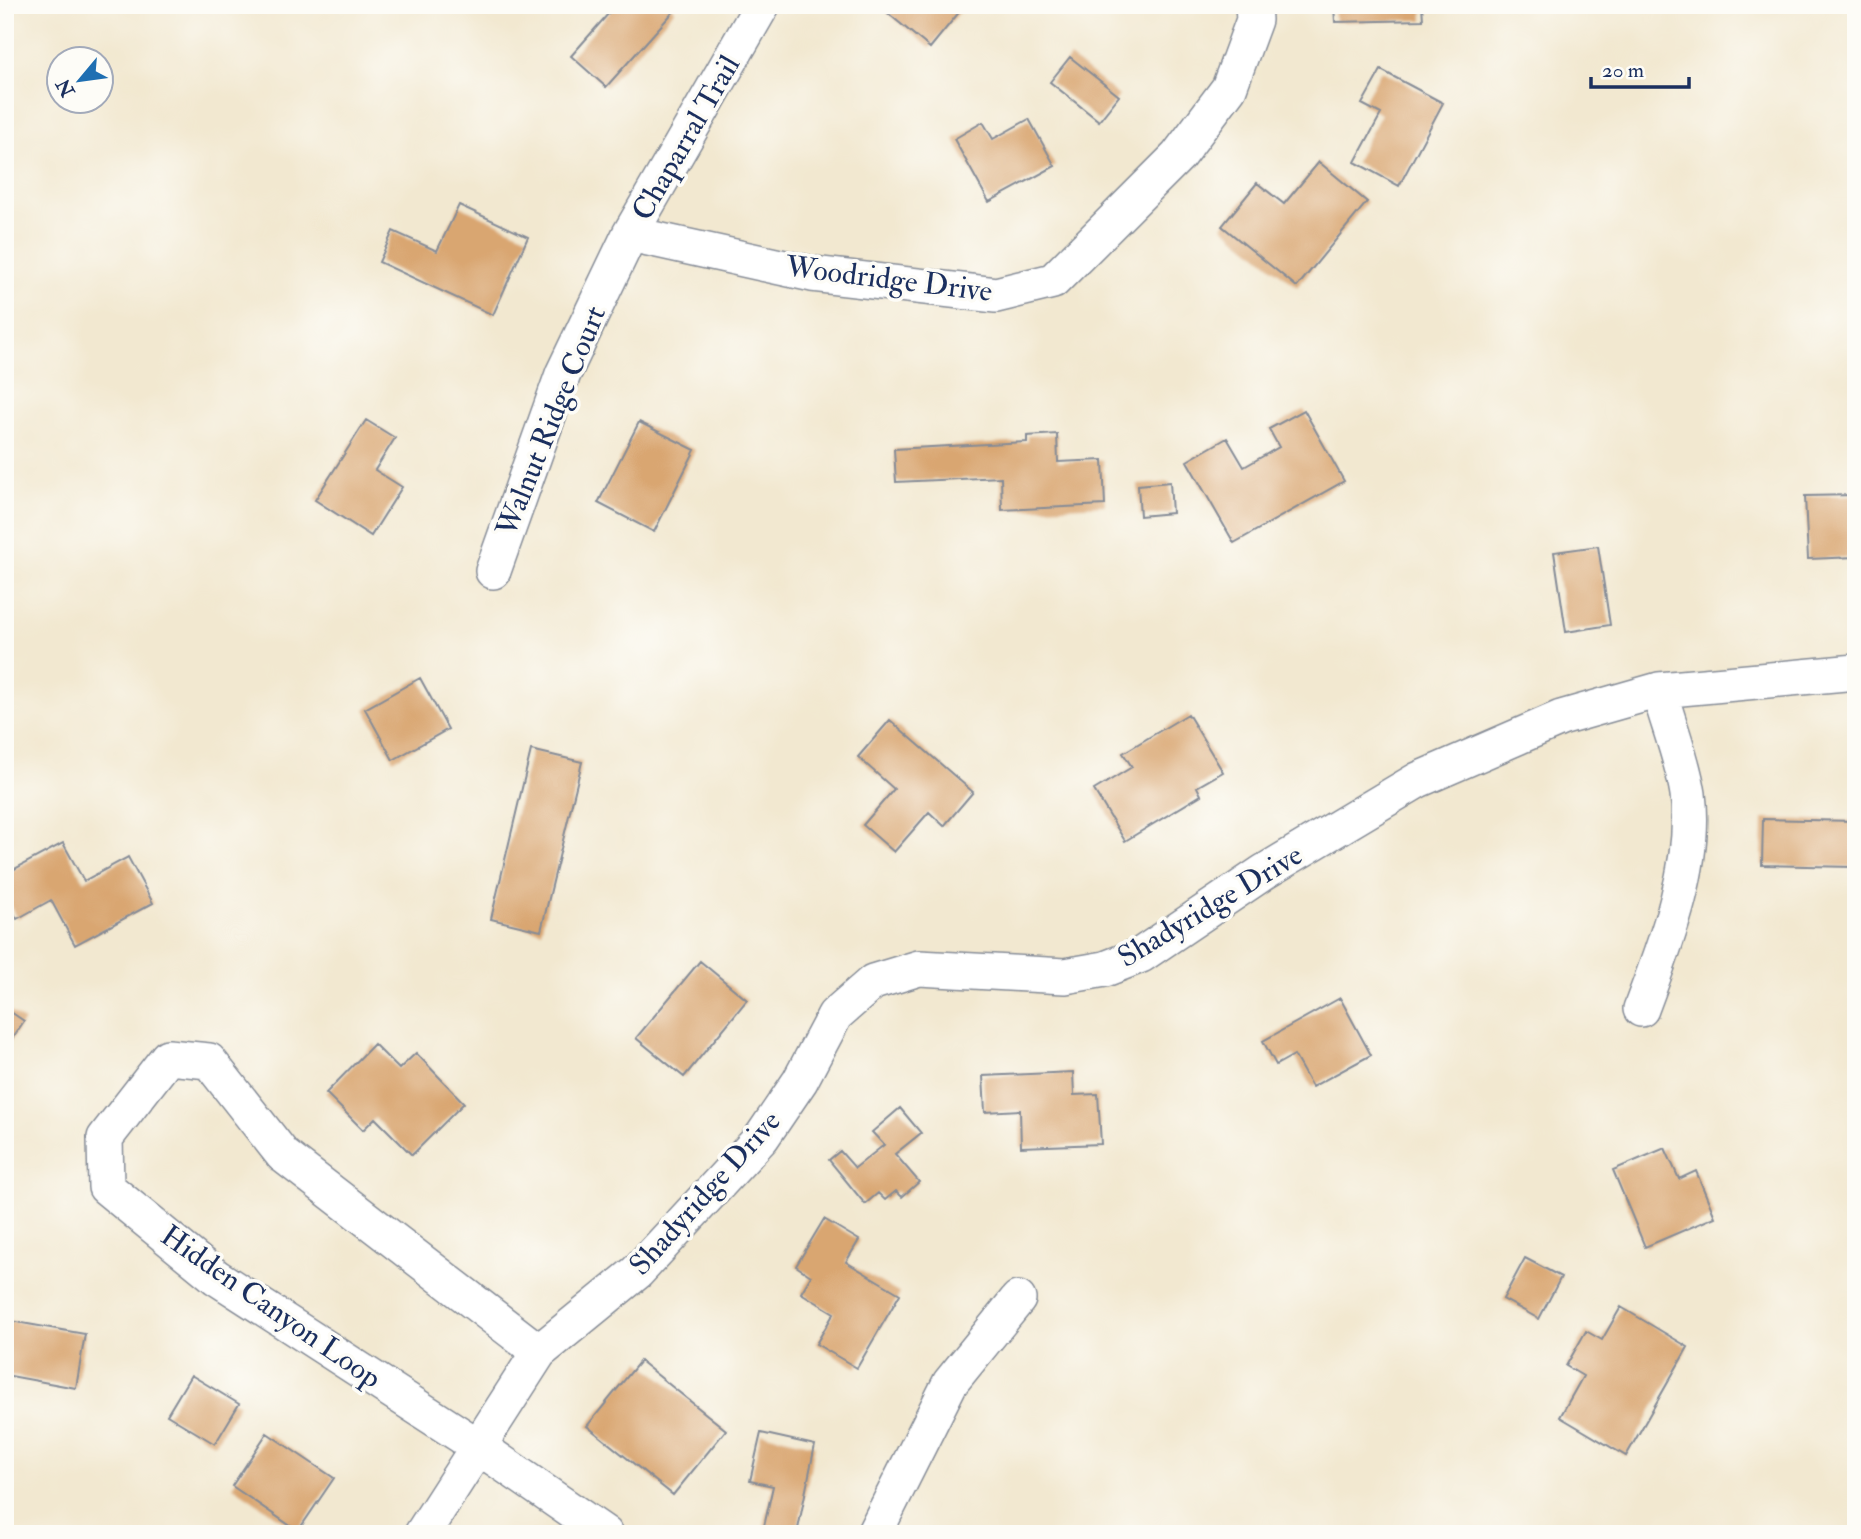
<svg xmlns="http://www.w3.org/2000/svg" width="1861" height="1539" font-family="'IM FELL Double Pica',serif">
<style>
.building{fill:#d9a671}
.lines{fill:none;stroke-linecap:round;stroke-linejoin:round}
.minor-casing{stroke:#868c97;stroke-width:38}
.minor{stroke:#fff;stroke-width:35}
.labels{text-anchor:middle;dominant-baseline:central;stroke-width:7;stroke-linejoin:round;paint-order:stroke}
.street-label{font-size:30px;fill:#1b2f5e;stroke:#fdfcf7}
</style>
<rect width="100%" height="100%" fill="#fdfcf7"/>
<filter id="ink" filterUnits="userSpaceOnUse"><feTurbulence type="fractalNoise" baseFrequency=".0143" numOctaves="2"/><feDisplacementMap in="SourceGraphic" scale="14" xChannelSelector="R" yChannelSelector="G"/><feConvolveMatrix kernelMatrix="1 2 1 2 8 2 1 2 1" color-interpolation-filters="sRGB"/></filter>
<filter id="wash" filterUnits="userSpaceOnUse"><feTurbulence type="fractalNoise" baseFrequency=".00686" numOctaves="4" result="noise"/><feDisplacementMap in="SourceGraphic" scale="28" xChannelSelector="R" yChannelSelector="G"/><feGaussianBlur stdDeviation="1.57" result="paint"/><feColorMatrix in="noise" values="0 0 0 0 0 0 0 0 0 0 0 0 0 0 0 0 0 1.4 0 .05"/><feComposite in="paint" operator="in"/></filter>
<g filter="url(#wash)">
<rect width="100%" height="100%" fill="#f2e8d0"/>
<g id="blocks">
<path class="building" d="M616,5H669L675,10L606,87L571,56Z
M878,5H965L930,48Z
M1334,5H1422L1423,20L1335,22Z
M1070,57L1119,96L1099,121L1050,82Z
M1381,70L1443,103L1399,186L1355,162L1381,114L1362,104Z
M1029,119L1055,166L989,202L954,139L983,122L993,139Z
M1319,162L1367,202L1297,287L1222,226L1257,183L1284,204Z
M459,205L528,237L493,315L379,262L393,231L437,251Z
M1304,410L1344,481L1234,543L1187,461L1227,438L1244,467L1279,447L1269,429Z
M366,420L395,438L375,470L402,487L371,536L315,500Z
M639,422L695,450L654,532L598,503Z
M1057,434L1058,462L1103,460L1105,505L1002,510L1001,477L896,482L894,449L1027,442V436Z
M1170,482L1172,513L1140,516L1138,485Z
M1856,495V557L1808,559L1805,496Z
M1598,546L1610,625L1566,632L1554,552Z
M420,678L448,729L393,760L365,709Z
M1188,714L1223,772L1197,787L1201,795L1125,841L1094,790L1132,767L1123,753Z
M890,720L973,792L944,826L929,812L894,852L863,825L894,789L858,757Z
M531,750L582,762L541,931L491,919Z
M1763,819L1856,821L1854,867L1762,865Z
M63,843L84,881L128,857L153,903L75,945L51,900L17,919L5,897V874Z
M700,961L747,1000L684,1077L636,1038Z
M1340,998L1371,1055L1312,1087L1294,1055L1276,1065L1263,1041Z
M5,1008L24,1021L5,1049Z
M374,1044L399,1069L416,1053L464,1103L412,1155L375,1118L363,1130L326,1093Z
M1073,1072L1074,1095L1098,1094L1101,1144L1021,1147L1020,1110L985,1112L983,1076Z
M900,1108L921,1133L895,1154L919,1182L902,1197L896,1191L885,1200L878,1193L865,1204L829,1160L840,1151L855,1168L884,1145L872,1132Z
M1665,1148L1679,1179L1696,1171L1715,1217L1645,1247L1613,1170Z
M824,1219L859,1240L846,1262L900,1294L857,1368L816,1344L834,1313L801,1293L811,1276L796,1266Z
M1525,1258L1561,1277L1539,1319L1503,1299Z
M1621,1307L1688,1347L1626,1456L1560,1417L1583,1376L1566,1366L1586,1331L1602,1340Z
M5,1320L85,1334L76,1388L5,1375Z
M640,1361L726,1430L673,1495L587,1426Z
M191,1375L239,1404L215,1444L167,1415Z
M267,1433L334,1478L298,1531L232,1486Z
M761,1433L815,1445L797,1534L763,1531L773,1486L750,1481Z"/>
</g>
</g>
<g filter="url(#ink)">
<use href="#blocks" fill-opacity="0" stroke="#868c97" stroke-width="2"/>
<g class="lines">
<g class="minor-casing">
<path id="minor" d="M630,234L812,274L996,295L1053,281L1178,156L1229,88L1254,20L1253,5
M493,571L563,374L630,234L762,5
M1641,1009C1665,945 1697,864 1688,794C1683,760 1668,724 1659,690
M539,1352L283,1155L209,1061L168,1057L105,1138L106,1187L216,1277L479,1447L605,1534
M422,1534L539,1352L637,1272L762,1137L800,1081L835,1015L873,982L919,968L1065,976L1105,969L1141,955L1264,872L1418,780L1561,718L1659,690L1856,672
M874,1534L950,1383L1018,1299"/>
</g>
<use href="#minor" class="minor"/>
</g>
</g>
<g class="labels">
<g class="street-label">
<text transform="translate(686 138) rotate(-60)">Chaparral Trail</text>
<text transform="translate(889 279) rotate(7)">Woodridge Drive</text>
<text transform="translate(551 421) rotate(-68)">Walnut Ridge Court</text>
<text transform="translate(1210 906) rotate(-31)">Shadyridge Drive</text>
<text transform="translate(705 1193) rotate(-48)">Shadyridge Drive</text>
<text transform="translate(271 1307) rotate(35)">Hidden Canyon Loop</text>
</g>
</g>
<rect width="1861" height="1539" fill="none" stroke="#fdfcf7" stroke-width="28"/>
<g transform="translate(80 80) rotate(241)"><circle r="33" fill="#fdfcf7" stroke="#a3aaba" stroke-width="2"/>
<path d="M0-5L12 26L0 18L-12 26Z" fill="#1f6fb2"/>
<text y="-10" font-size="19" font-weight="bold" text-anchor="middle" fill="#1b2f5e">N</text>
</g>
<path d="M1591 77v10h98v-10" fill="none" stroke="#1b2f5e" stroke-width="3.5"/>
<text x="1602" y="77" font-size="21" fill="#1b2f5e" stroke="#fdfcf7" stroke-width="5" paint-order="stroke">20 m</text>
</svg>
